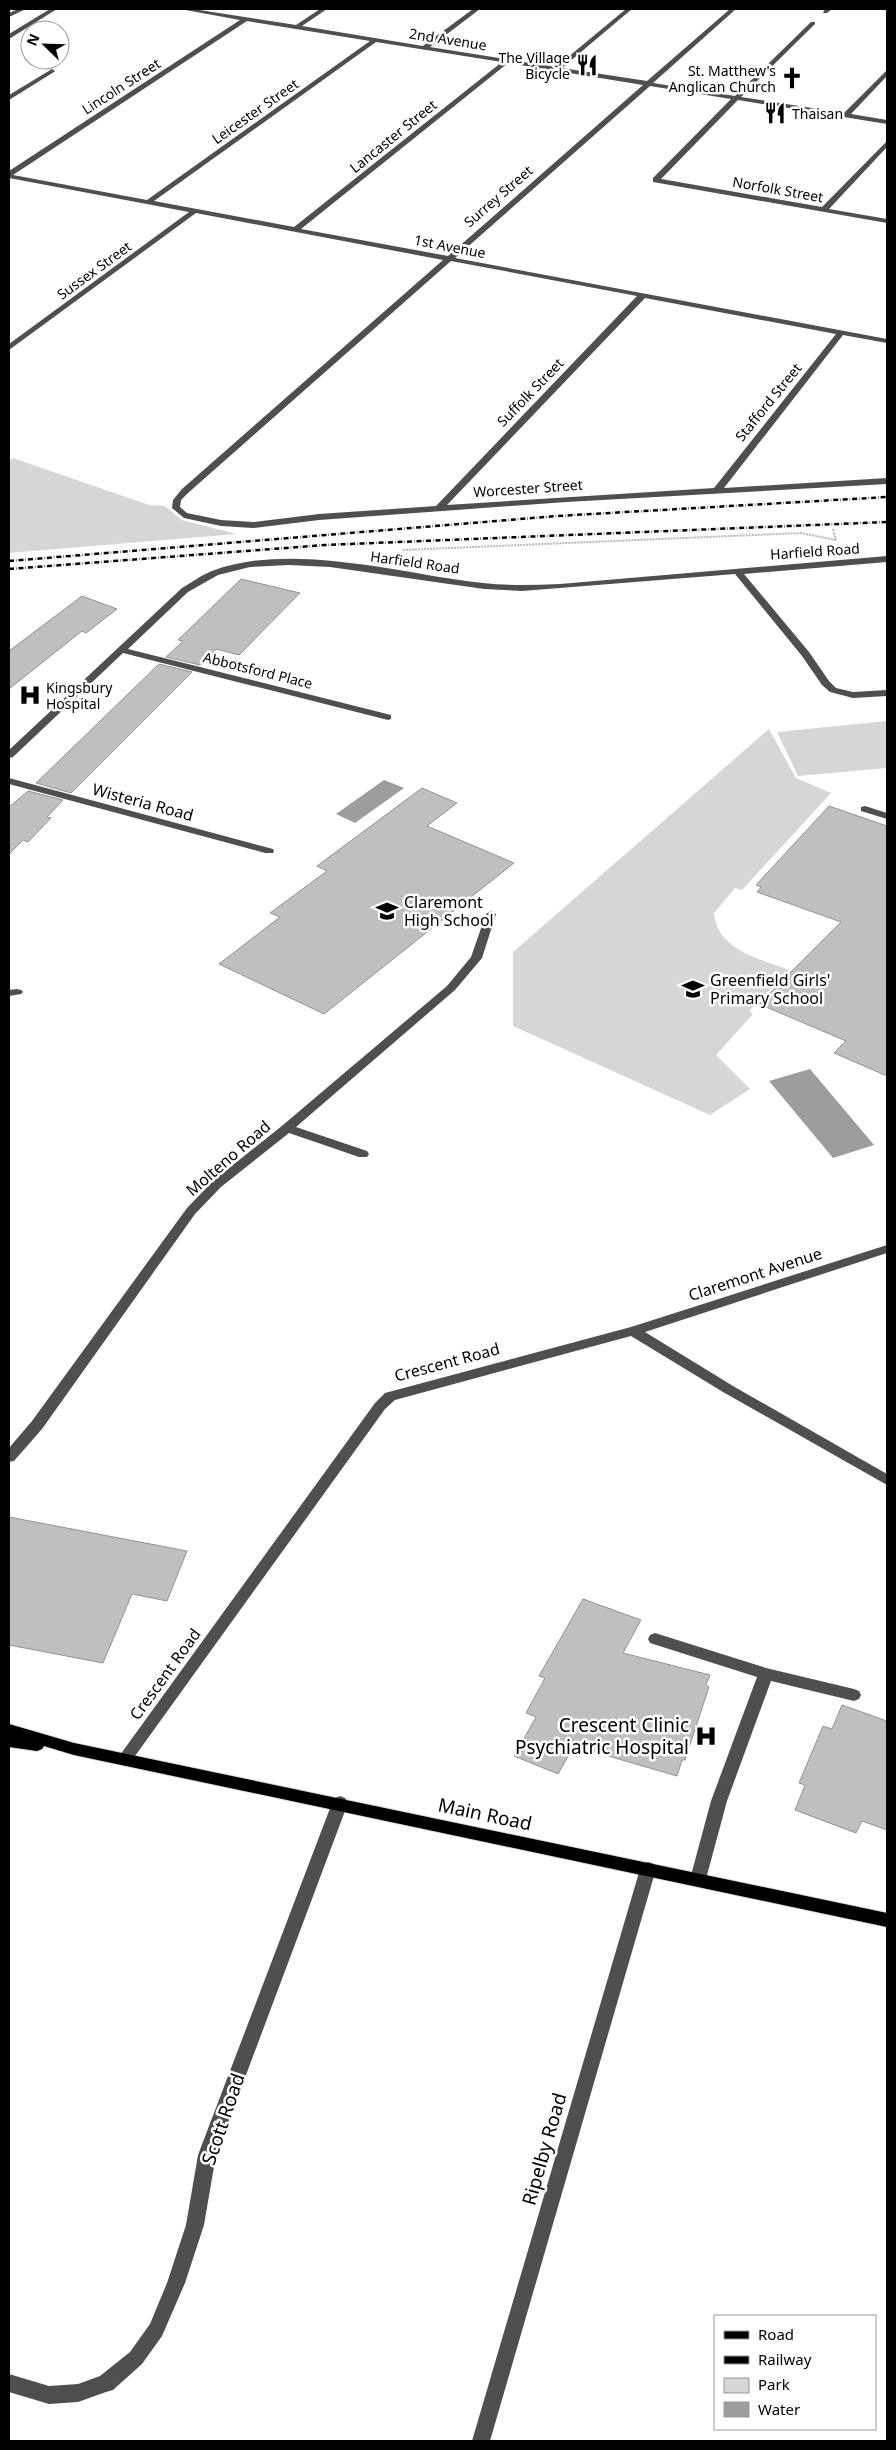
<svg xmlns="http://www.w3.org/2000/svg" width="896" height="2450" font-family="'Noto Sans',sans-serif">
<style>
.green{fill:#d6d6d6}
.water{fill:#9d9d9d}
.building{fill:#bfbfbf;stroke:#939393}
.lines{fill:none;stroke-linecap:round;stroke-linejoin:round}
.major-casing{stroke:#dbdbdb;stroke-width:2}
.path{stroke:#717171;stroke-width:2;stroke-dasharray:0.5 1;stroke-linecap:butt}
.minor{fill:#4f4f4f;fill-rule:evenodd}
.major{fill:#000;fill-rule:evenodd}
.rail{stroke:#000;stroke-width:2.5;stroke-dasharray:5 2 0.5 2;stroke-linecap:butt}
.labels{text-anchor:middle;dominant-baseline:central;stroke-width:5;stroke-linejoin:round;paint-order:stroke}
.far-street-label{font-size:14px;fill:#000;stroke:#fff}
.far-poi-label{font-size:14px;fill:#000;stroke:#fff;text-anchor:end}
.street-label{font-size:16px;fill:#000;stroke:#fff}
.poi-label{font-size:16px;fill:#000;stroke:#fff;text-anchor:start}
.near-poi-label{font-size:19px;fill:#000;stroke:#fff;text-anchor:end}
.near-street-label{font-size:19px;fill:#000;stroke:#fff}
</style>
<rect width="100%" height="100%" fill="#fff"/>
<path class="green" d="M13,458L149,505L165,506L182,520L237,534L9,553V461Z
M887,721V768L798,776L777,732Z
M769,729L796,778L831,793L742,890L735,888L714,913C717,950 760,959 789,970L751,1009L750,1012L753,1014L716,1055L750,1089L710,1115L513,1026V952Z"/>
<path class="water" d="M384,780L404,788L355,823L336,814Z
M810,1069L874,1145L833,1158L769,1081Z"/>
<path class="building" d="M241,579L300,593L239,655L216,649L200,665L166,657L183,641L178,640Z
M82,596L117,609L86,633L82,631L9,689V651Z
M159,664L192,672L71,793L36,783Z
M422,788L457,803L427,826L514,863L324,1014L219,964L280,917L270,913L327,871L317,866Z
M28,791L63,800L47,817L51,818L28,842L23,840L9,854V807Z
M829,806L887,826V1076L834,1053L846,1041L759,1004L841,922L757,892L761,887L756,885Z
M9,1517L187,1551L167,1601L132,1594L103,1663L9,1645Z
M583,1599L641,1620L623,1653L710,1675L706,1685L709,1687L685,1760H682L677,1776L574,1746L558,1774L514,1756L536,1717L526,1713L545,1678L539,1676Z
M842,1705L887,1721V1830L862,1821L856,1833L795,1810L805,1785L799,1783L823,1726L832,1729Z"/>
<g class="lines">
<g class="major-casing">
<path id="major" d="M9,1724L74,1743L887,1913V1927L74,1755L44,1746L42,1749L37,1751L9,1747Z"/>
</g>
<path class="path" d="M833,529L836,540
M403,550L801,533L836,540"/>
<path class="minor" d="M18,9H26L9,17V13Z
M50,9H57L9,39V34Z
M180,9H193L296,25L320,9H327L302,26L423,46L473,9H480L430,47L556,67L626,9H632L562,68L647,81L730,9H736L653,83L735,96L811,22H815V24L741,97L844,113L887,70V76L851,114L887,120V124L738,100L661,179L822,207L887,141V147L829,209L887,219V223L653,182V178L731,99L650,86L455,258L887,339V343L843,335L724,488L887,478V484L566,502L319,520L253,528L221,526L184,518L172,508L173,500L182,489L443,260L196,213L9,350V344L189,212L9,178V171L240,20ZM247,21L370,41L147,200L13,175ZM376,42L502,62L294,227L154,201ZM508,63L643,85L448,256L301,229ZM451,261L637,296L436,506L319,514L253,522L221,520L187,513L180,507L181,500L188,493ZM645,298L836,334L714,488L447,505Z
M825,9H832L827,13H823Z
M52,69L55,71L54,72L9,100V95Z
M887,556V562L744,574L809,652L829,681L836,688L853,692L887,690V696L853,698L830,692L822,685L802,656L735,574L522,591L484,589L330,567L289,565L250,567L218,575L188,592L128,649L391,715V719L388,720L123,653L13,757L9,758V750L182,588C191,583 201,575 212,571C292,541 401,574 483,583C509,586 534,585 560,584Z
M9,778L273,849L274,851L273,853H265L9,784Z
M865,806L887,813V819L861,811V807Z
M491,911L496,914L482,958L455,990L296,1127L367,1151L369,1154L367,1157H359L289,1133L221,1187L195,1214L42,1429L14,1461L9,1462V1448L32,1421L187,1208L213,1181L283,1125L447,986L471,957L486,914Z
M17,989L21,990L23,992L21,994L9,996V990Z
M887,1245V1253L645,1332L733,1386L887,1474V1485L723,1392L631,1336L395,1400L385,1409L130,1763L125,1765L120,1763L117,1759L120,1755L375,1403L385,1393L631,1327Z
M655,1633L766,1668L854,1689L859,1691L861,1695L859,1699L854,1701L771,1681L727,1801L706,1879L704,1884L698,1886L692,1884L690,1879L711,1801L757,1677L650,1643L648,1639L650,1635Z
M340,1796L345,1798L348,1803L216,2155L204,2225L185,2283L162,2336L142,2364L113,2390L106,2392L78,2402L49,2404L9,2392V2374L49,2386L78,2384L100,2376L130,2352L150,2324L167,2283L186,2225L198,2155L332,1803L335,1798Z
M648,1862L654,1864L656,1869L490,2441H472L640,1869L642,1864Z"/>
<use href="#major" class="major"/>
<path class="rail" d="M9,561L557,516L887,497
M9,569L325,545L887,522"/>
</g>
<defs>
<g id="restaurant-bare" transform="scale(1.725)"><path d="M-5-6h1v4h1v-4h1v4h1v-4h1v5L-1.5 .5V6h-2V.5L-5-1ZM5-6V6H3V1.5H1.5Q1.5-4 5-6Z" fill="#000" stroke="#fff" stroke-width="2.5" paint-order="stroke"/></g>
<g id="church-bare" transform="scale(1.725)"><path d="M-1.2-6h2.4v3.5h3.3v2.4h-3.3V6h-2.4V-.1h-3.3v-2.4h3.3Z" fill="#000" stroke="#fff" stroke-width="2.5" paint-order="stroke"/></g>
<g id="hospital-bare" transform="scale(1.725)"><path d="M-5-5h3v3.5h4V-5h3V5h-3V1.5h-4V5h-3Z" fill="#000" stroke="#fff" stroke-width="2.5" paint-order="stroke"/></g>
<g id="school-bare" transform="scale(1.725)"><path d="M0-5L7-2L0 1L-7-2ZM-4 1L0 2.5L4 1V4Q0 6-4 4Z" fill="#000" stroke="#fff" stroke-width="2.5" paint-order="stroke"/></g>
</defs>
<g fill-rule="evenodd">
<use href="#restaurant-bare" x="587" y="65"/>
<use href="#church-bare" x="792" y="78"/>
<use href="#restaurant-bare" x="775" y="113"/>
<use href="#hospital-bare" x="30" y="695"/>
<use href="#school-bare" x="387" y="911"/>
<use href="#school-bare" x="693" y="989"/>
<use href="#hospital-bare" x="706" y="1736"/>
</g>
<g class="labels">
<g class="far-street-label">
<text transform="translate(448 39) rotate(9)">2nd Avenue</text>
<text transform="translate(121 86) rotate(-33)">Lincoln Street</text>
<text transform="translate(255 111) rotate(-35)">Leicester Street</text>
<text transform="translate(393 136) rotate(-39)">Lancaster Street</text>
<text transform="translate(778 189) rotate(10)">Norfolk Street</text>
<text transform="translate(498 196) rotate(-41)">Surrey Street</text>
<text transform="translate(450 246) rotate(11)">1st Avenue</text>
<text transform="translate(94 270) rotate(-36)">Sussex Street</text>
<text transform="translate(530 392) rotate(-46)">Suffolk Street</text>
<text transform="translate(768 402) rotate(-51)">Stafford Street</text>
<text transform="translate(528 488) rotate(-4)">Worcester Street</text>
<text transform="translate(815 551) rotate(-4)">Harfield Road</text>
<text transform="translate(415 562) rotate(8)">Harfield Road</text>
<text transform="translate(258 670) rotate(14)">Abbotsford Place</text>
</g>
<g class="far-poi-label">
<text x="570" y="57">The Village<tspan x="570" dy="16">Bicycle</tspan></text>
<text x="776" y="70">St. Matthew's<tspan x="776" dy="16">Anglican Church</tspan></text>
<text x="792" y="113" text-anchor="start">Thaisan</text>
<text x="46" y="687" text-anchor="start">Kingsbury<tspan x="46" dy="16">Hospital</tspan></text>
</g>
<g class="street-label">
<text transform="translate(143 802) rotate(15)">Wisteria Road</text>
<text transform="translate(228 1158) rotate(-41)">Molteno Road</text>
<text transform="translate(755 1274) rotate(-18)">Claremont Avenue</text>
<text transform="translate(447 1362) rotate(-15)">Crescent Road</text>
<text transform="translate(165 1674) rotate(-54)">Crescent Road</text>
</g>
<g class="poi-label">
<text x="404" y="902">Claremont<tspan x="404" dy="18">High School</tspan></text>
<text x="710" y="980">Greenfield Girls'<tspan x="710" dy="18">Primary School</tspan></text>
</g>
<g class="near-poi-label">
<text x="689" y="1725">Crescent Clinic<tspan x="689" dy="22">Psychiatric Hospital</tspan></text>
</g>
<g class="near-street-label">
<text transform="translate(485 1814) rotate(12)">Main Road</text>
<text transform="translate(223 2119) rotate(-71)">Scott Road</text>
<text transform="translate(544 2149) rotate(-74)">Ripelby Road</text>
</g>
</g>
<rect width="896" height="2450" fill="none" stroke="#000000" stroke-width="20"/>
<rect x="714" y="2315" width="162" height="115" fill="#ffffff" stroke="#999999"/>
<rect x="724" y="2331" width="25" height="8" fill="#000000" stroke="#999999"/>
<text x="758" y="2340" font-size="15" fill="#000000">Road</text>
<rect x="724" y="2356" width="25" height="8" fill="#000000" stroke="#999999"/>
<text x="758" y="2365" font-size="15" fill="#000000">Railway</text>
<rect x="724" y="2378" width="25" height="15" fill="#d6d6d6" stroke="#999999"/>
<text x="758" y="2390" font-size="15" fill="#000000">Park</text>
<rect x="724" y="2402" width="25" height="15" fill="#9d9d9d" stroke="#999999"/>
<text x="758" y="2415" font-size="15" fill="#000000">Water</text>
<g transform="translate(45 45) rotate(293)"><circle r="24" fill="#ffffff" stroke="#999999"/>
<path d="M0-4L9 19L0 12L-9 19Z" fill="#000000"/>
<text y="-8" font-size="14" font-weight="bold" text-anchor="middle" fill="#000000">N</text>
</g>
</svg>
